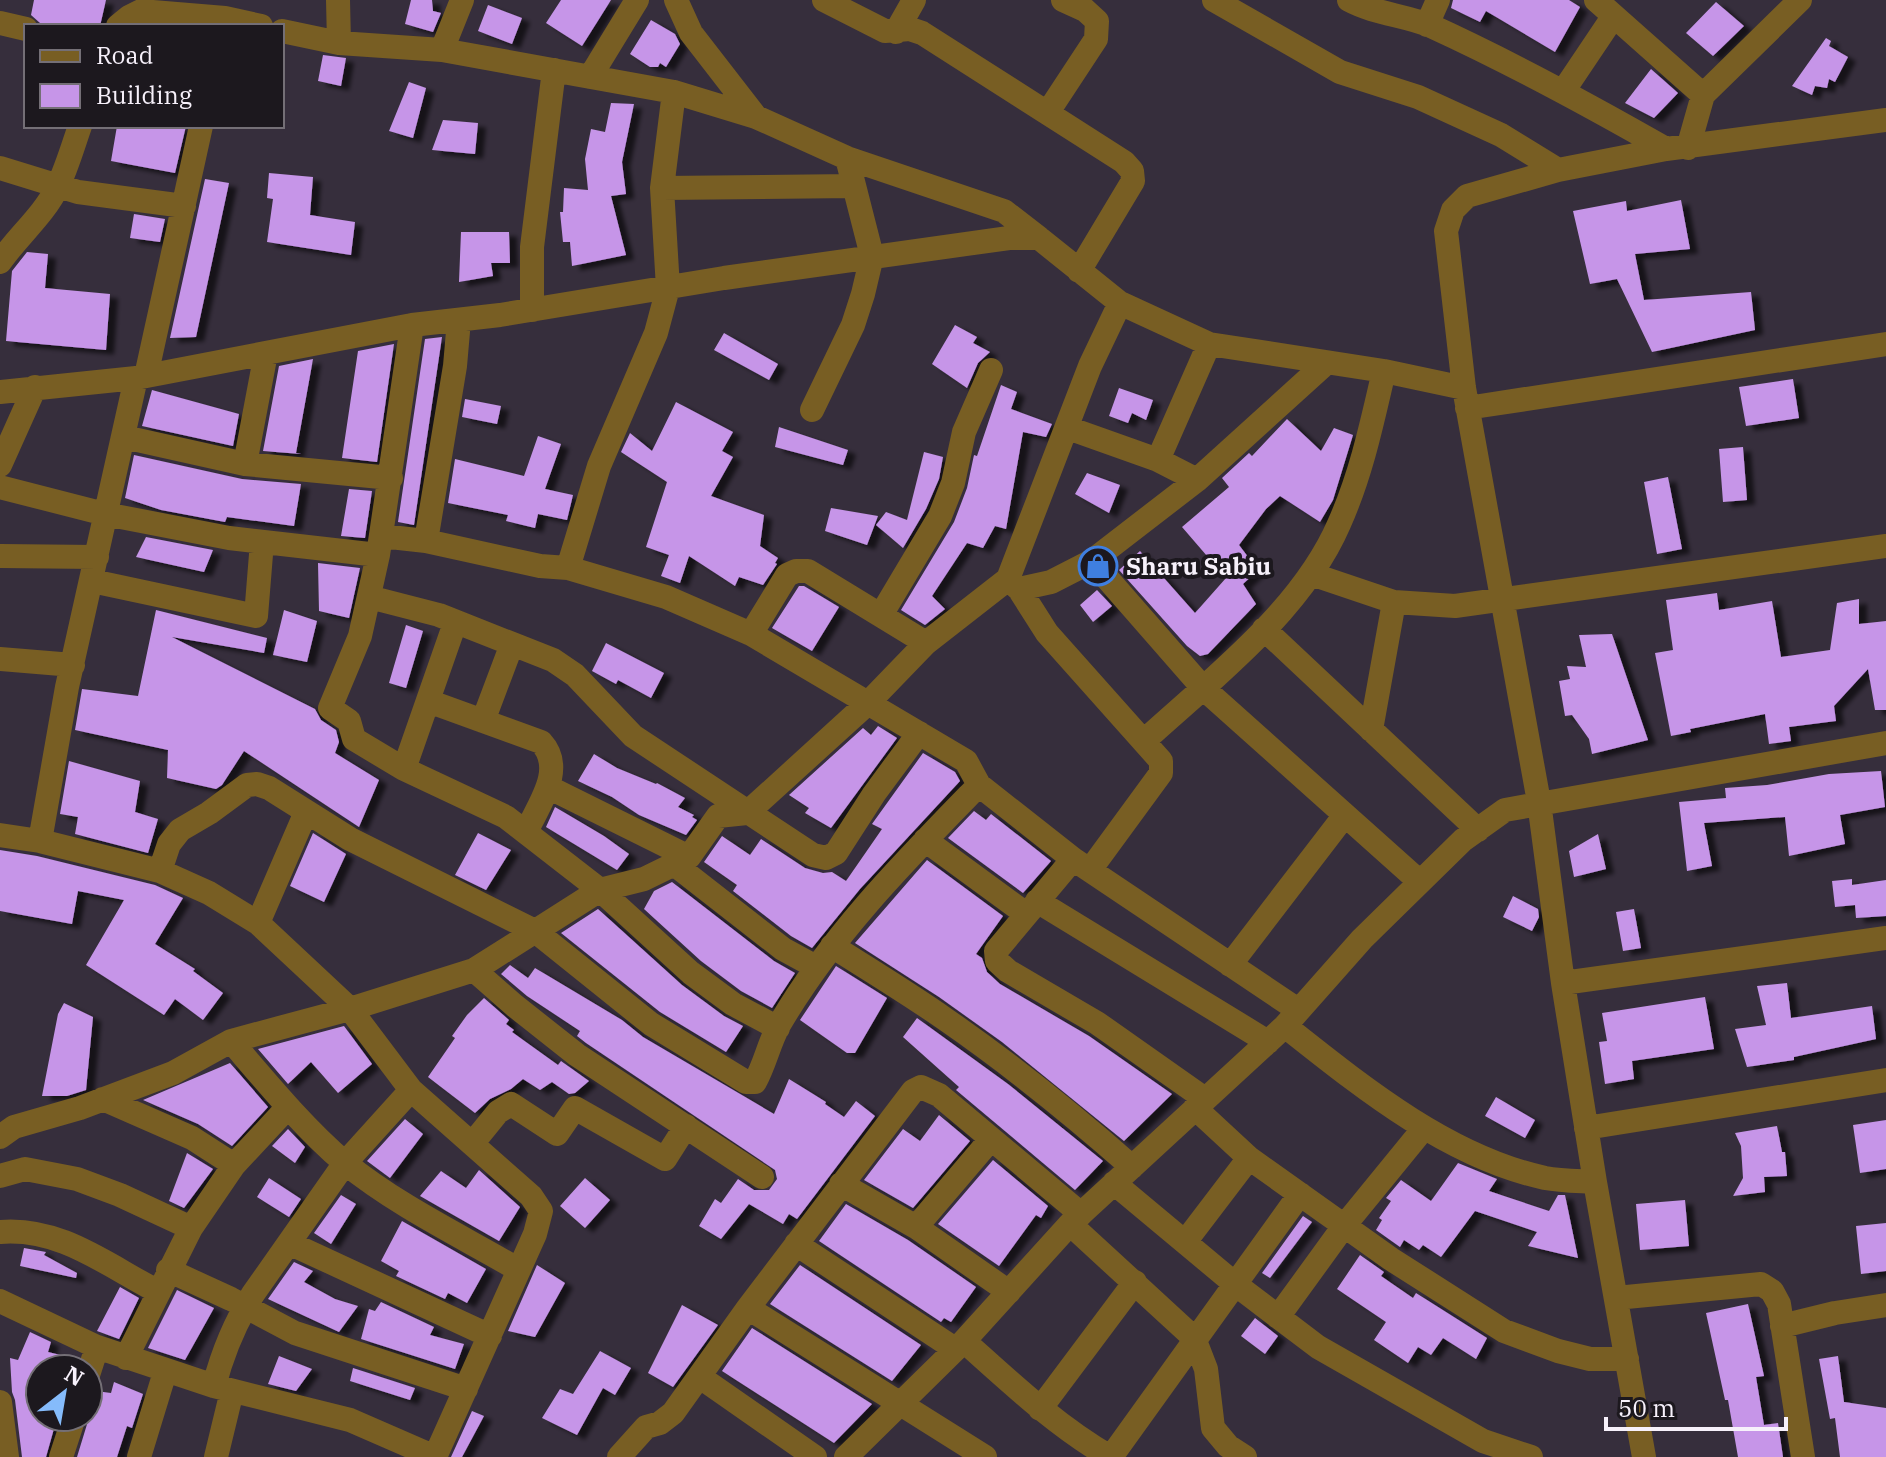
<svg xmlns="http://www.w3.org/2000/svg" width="1886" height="1457" font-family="'IBM Plex Serif',serif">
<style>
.building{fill:#c695e8;filter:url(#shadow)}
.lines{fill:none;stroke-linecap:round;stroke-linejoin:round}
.minor{stroke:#785e23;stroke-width:24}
.labels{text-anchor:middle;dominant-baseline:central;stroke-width:8;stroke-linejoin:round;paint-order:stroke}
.poi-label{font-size:24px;font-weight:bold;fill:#f7f1fb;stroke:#1c181e;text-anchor:start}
</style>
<defs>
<filter id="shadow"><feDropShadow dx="8" dy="4.5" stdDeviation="2" flood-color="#0009"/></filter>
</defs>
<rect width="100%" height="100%" fill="#362e3c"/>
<path class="building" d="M34,0H106L100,26H52L40,23L31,15Z
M411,0H432L433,11L441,13L433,32L405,24Z
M561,0H611L582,46L546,23Z
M1453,0H1569L1580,7L1555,52L1486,11L1480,22L1451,8Z
M1716,2L1744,26L1713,56L1686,33Z
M488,5L522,18L512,44L478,31Z
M651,20L675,34L680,44L666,67L660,63L658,67H650L630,54Z
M1826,38L1831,41L1829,46L1848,57L1835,82L1829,79L1827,88L1815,86L1812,95L1792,86Z
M323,55L346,58L341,86L318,81Z
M1651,69L1678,93L1654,118L1625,103Z
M409,82L426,88L413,138L389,131Z
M611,103L634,104L622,162L626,194L611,196L626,255L572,266L570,242H563L560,212H563L564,188L588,190L585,159L591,129L605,132Z
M443,120L478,123L475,154L432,150Z
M117,126H186L175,173L111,161Z
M269,173L313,177L310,215L355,222L351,255L267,242L273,199L267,198Z
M205,179L229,183L196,337L170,338Z
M1681,200L1690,249L1635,254L1644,300L1751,292L1755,330L1652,352L1617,279L1590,284L1573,211L1626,201L1627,211Z
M134,214L165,219L160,242L130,238Z
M461,232H509L510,263H491L493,276L459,282Z
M27,252L48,254L45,288L110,294L106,350L6,341L12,271Z
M955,325L977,337L973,343L990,352L978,363L967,388L932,364Z
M724,333L778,364L769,380L714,350Z
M442,337L414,525L398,522L425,339Z
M394,344L377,462L342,458L358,351Z
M313,359L296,453L301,454L263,451L279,366Z
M1793,379L1799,418L1746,426L1739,387Z
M1001,385L1017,392L1011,409L1052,424L1046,437L1023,432L1006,529L995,526L983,548L967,543L932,596L945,609L925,625L901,610L954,522L967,488L974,455L977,456Z
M1119,388L1153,400L1146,420L1132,413L1128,423L1109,416Z
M152,390L239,414L233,446L142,426Z
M465,399L501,406L497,424L462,417Z
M676,402L733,432L722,451L733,457L711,496L764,515L760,546L778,558L775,563L777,564L763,585L739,577L735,586L689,556L680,583L661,576L669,555L646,547L667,482L621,452L630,433L652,451Z
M1287,419L1321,451L1334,428L1353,435L1333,500L1320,522L1280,496L1266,509L1239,545L1258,570L1243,584L1256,604L1208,654L1200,656L1187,646L1119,570L1140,551L1195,613L1226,578L1182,527L1229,487L1222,478L1249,453L1252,456Z
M779,427L848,450L843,465L775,447Z
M538,436L561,444L545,489L573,495L567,520L538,514L535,528L506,521L508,515L448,503L455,459L524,476Z
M1743,447L1747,500L1723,502L1719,449Z
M924,452L943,457L939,479L926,509L903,548L876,525L886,512L907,520Z
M134,455L242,479L301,484L294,526L227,517L225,522L161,510L125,498Z
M1087,473L1120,485L1109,513L1075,494Z
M1668,477L1682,549L1657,554L1644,482Z
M349,489L372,491L365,538L341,536Z
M831,508L878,516L867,545L825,531Z
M146,537L213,550L204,572L136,557Z
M318,563L360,568L349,618L319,611Z
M799,586H804L839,607L812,651L772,628Z
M1097,590L1112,606L1093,622L1080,605Z
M1717,593L1719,610L1772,601L1781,657L1830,650L1837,603L1859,599V624L1886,621V710H1875L1868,669L1834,706L1836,721L1789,727L1791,741L1769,744L1765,714L1690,729L1691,732L1671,736L1655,653L1673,650L1666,600Z
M156,610L267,638L264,653L172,637L315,709L321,720L336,730L339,742L335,753L379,780L359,827L244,751L222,785L216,789L167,778L168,750L75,730L82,689L138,696Z
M284,610L317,621L307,662L273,655Z
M406,625L423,631L406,688L389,683Z
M1612,634L1648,740L1592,754L1589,739L1572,715L1565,716L1559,681L1570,679L1567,666L1586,667L1579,635Z
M606,643L664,673L651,698L618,680L616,684L592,671Z
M878,726L897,738L831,828L805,813L809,808L789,795L863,728L871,735Z
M923,753L955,772L960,781L860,889L812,948L791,936L733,891L737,885L704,862L722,836L750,855L761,839L805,868L823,873L832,872L846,881L882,829L872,824Z
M594,754L617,768L656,784L657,783L685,798L678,807L694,815L692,817L697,820L686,835L639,815L612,797L578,781Z
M69,761L140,781L135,812L158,819L148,853L75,834L78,817L60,814Z
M1881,771L1885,807L1840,815L1845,844L1789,856L1785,817L1704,823L1712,866L1687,871L1679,802L1726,798L1725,788L1767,785L1829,774Z
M555,807L604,836L629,854L617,870L546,827Z
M974,811L986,820L991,814L1051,861L1023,893L948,838Z
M313,833L346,854L324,902L290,886Z
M478,833L511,850L486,890L455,875Z
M1598,834L1606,869L1574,877L1569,851Z
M0,850L37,856L155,885L183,898L155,944L195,969L193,971L223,993L203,1020L175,999L164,1015L86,965L124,900L78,891L72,924L0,911Z
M927,860L1003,916L976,954L982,958L987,972L1000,984L1089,1036L1172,1094L1124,1141L1002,1042L939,997L855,943Z
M1852,879V885L1886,880V916L1856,918L1855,905L1835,907L1832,881Z
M672,882L774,961L795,973L772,1008L741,991L701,961L644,909L654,891Z
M1513,896L1538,909L1539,917L1532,931L1503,917Z
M598,909L682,985L724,1016L743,1026L726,1052L660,1012L561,933Z
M1634,909L1641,948L1623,951L1616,912Z
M510,965L528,978L535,968L622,1020L643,1037L774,1114L789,1079L826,1102L825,1104L844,1117L856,1101L875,1116L797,1219L789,1214L783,1224L749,1204L721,1239L699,1226L715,1199L721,1203L738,1179L754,1190H769L777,1179L775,1170L586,1043L577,1036L580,1031L527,996L501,974Z
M836,966L887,998L855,1053H847L800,1020Z
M1787,983L1791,1018L1872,1006L1876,1039L1794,1057V1060L1747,1067L1735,1029L1766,1025L1757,986Z
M1705,997L1714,1049L1632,1061L1634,1079L1605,1084L1599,1042L1607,1041L1602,1013Z
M484,998L509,1020L506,1024L514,1030L512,1032L558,1065L561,1061L589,1081L575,1093L569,1094L552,1082L540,1090L523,1079L511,1089L490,1099L475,1113L428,1077L455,1038L452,1036L467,1015Z
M64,1003L93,1017L86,1090L67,1096H42L58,1014Z
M917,1018L1008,1084L1103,1161L1075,1190L956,1090L959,1087L903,1037Z
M344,1026L372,1064L338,1093L311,1062L288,1084L258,1049Z
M230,1063L268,1107L232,1146L198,1124L143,1100Z
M1496,1097L1535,1120L1525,1138L1485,1116Z
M939,1115L970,1141L913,1208L864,1180L903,1129L920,1141Z
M405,1119L423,1134L390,1178L367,1161Z
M1886,1120V1169L1860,1173L1853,1125Z
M1777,1126L1782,1152H1785L1787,1176L1764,1177L1765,1192L1733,1196L1743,1178L1741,1146L1735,1133Z
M288,1129L305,1147L295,1163L272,1146Z
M187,1153L213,1169L184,1208L169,1201Z
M993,1160L1048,1206L1041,1218L1036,1215L999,1266L938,1224Z
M1458,1163L1497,1179L1489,1191L1549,1211L1558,1195H1565L1578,1258L1528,1246L1537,1232L1475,1211L1441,1257L1423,1245L1419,1250L1404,1240L1400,1247L1376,1230L1382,1220L1379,1218L1391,1201L1386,1198L1401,1180L1431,1201Z
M479,1170L520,1207L499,1241L420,1196L441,1171L466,1188Z
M269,1178L301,1199L289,1217L257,1197Z
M585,1178L610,1200L585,1228L560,1206Z
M341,1195L356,1204L331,1244L314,1233Z
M1685,1200L1689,1246L1640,1250L1636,1204Z
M846,1204L908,1240L976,1287L951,1322L944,1318L941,1322L819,1241Z
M1303,1216L1312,1222L1270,1278L1262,1273Z
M402,1221L486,1269L467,1303L448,1293L445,1299L396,1276L399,1271L381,1261Z
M1886,1223V1271L1861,1274L1856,1226Z
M24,1248L46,1252L44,1255L77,1273L76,1278L20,1266Z
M1360,1255L1384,1272L1381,1276L1413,1298L1416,1293L1487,1338L1476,1359L1443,1338L1431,1355L1418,1347L1408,1363L1374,1340L1386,1322L1337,1289Z
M294,1262L313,1271L304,1282L335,1299L358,1306L339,1332L268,1299Z
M537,1265L565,1283L535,1337L508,1331Z
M800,1265L921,1345L892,1381L770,1304Z
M120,1287L139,1298L119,1339L97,1331Z
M177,1290L214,1308L185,1360L148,1348Z
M381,1302L434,1327L430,1335L464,1344L455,1369L361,1339L369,1309L375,1311Z
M1748,1304L1764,1376L1756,1377L1764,1425L1778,1423L1783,1457H1738L1728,1400H1725L1706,1313Z
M682,1305L718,1325L673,1387L648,1373Z
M1255,1318L1278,1336L1265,1354L1241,1336Z
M752,1328L872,1404L834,1443L722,1371Z
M30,1332L51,1342L48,1352L77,1359L74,1369H40V1422L55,1425L46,1457H22L15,1400L12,1392L10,1358L18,1360Z
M600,1351L631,1368L615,1395L603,1388L577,1435L542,1418L560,1389L573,1394Z
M279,1356L312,1369L296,1391L268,1384Z
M1838,1356L1844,1402L1886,1408V1457H1840L1835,1418L1830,1419L1819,1359Z
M353,1368L415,1388L410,1400L350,1381Z
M114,1382L143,1394L132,1428L127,1426L117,1457H77L88,1421V1390L111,1393Z
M472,1411L484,1416L462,1457H451Z"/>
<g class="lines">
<path class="minor" d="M338,0L339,43
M676,0L691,33L756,117
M824,0L885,31L910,29L922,33L1124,162L1132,171L1133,181L1079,271
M1214,0L1340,72L1418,97L1501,135L1558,170
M1349,0C1375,14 1405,15 1431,26C1512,63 1589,105 1666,149
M1596,0L1703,95
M0,23L26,29
M1427,25L1438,0
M118,26L129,17L141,11L225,18L261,26
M282,31L339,43L442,50L674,92L756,117L847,158L1004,211L1039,238
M896,32L914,0
M442,50L462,0
M590,77L637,0
M1564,90L1613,17
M1048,112L1096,39L1097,21L1085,10L1063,0
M1688,148L1703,95L1800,0
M0,168L78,192L184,206
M662,188L854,186
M0,262C18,236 44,215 58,186C67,167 73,146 80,126
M1120,303L1090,366L1008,579L1019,589L1051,582L1092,561L1197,480L1326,363
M532,310V247L554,70
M412,325L378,555L360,636L330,708L349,721L354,739L404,769L506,817L600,890L691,973L733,1004L778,1028
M146,376L201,126
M0,392L136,378L412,325L500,315L724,278L1009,238H1039L1120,303L1209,344L1384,371L1464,388
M1467,408L1886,344
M812,410L853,325L863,294L872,256L847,158
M1068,428L1158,460L1197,480
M124,437L245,464L391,478
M1158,460L1209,344
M245,464L266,353
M0,465L35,387
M0,487L105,514L229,538L378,555
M381,536L426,541L540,566L568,568L666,597L751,634L966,761L979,785L1073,859L1298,1010
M426,541L455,366L459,320
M0,556L97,557
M1092,561L1203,688L1420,882
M568,568L599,466L656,333L668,288L662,188L674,92
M1311,574L1394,602L1455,606L1886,546
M92,581L256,616L262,542
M1019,589L1047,633L1161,761V773L1090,870
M369,597L439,615L553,660L575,675L633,736L813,855L826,858L836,853L874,794L919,733
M881,615L940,516L953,483L964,432L991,370
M1264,629L1478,830
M751,634L787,575L796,571H808L926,643
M0,659L73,665
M428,701L541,742C566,769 539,804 526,832
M483,721L512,644
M1371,730L1394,602
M1144,741C1212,679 1302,610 1339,524C1361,475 1372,423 1384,371
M404,769L455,623
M548,787L689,857
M0,835L40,841L160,871L209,893L258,923L350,1009L411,1090L531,1196L541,1211L535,1234L435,1457
M925,840L1026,914
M40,841L67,687L136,378
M1073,859L996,951L997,961L1008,971L1097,1023L1205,1099
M674,864L783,949L816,967
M160,871L169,844L180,830L209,813L247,785L257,784L269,788L350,839L535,931L651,1024L746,1082H755C765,1064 769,1043 779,1025C832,934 906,860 979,785
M1037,901L1268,1042
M258,923L306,812
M832,946C870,970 908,993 945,1019C1010,1064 1072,1114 1132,1167
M1230,965L1345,815
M474,970L515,1006L577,1055L762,1177
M1563,983L1886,938
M1285,1026C1362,1087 1448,1157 1545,1178C1561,1181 1579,1181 1595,1182
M231,1041C267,1083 303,1127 345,1163C398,1206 461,1236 519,1270
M103,1099L192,1138L234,1165
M1195,1108L1249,1158L1391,1259L1504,1331L1558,1351L1590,1359H1627
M1586,1128L1886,1080
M0,1137L14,1127L80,1108L173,1073L231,1041L350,1009L474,970L600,890L644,879L689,857L718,816L747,813L869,702L926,643L1008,579
M472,1144L498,1112L511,1104L557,1134L575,1108L665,1159L686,1126
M0,1176L25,1169L77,1179L120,1195L191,1228
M1114,1183L1235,1284L1318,1347L1483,1441L1531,1457
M841,1184L916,1227L1009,1292
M1070,1224L1194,1338L1206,1369L1213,1428L1228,1446L1245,1457
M916,1227L991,1139
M0,1232C60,1227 105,1264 157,1291
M1185,1242L1249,1158
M289,1243L490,1336
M796,1244L955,1349
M168,1270L231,1299L295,1333L466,1389
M1616,1298L1761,1284L1772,1291L1779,1304L1803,1457
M0,1301L97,1347L214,1386L350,1420L435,1457
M748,1308L985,1457
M1278,1317L1344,1226L1424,1128
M1782,1326L1835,1313L1886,1305
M964,1341C1010,1382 1056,1426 1110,1457
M126,1358L191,1228L234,1165L288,1107
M88,1375L97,1347
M700,1377L815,1457
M214,1386C222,1355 236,1321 253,1294L345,1163L411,1090
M0,1402L7,1457
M1040,1409L1135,1282
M61,1457L74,1417
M139,1457L165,1372
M216,1457L232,1391
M619,1457L646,1427L660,1423L673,1413L748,1308L913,1091L921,1087L939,1095L1081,1214
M846,1457L964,1341L1070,1224L1285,1026L1362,939L1463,840L1505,810L1886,743
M1111,1457L1300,1194
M1644,1457L1595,1182L1563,983L1539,802L1464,388L1446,231L1453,210L1467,196L1558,170L1666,149L1886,120"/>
</g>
<defs>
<g id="shop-ring" transform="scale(2)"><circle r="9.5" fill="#1c181e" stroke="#3f7fe0" stroke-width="1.5"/><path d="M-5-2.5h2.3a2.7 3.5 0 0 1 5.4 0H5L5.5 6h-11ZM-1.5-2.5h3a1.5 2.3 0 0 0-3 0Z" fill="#3f7fe0"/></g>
</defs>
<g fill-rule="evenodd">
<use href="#shop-ring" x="1098" y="566"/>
</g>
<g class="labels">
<g class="poi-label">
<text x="1126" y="566">Sharu Sabiu</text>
</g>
</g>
<rect x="24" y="24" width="260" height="104" fill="#1c181e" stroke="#746f76" stroke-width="2"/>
<rect x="40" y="50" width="40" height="12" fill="#785e23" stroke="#746f76" stroke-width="2"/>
<text x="96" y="64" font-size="24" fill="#f7f1fb">Road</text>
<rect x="40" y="84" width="40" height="24" fill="#c695e8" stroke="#746f76" stroke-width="2"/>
<text x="96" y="104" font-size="24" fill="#f7f1fb">Building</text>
<g transform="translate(64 1393) rotate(31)"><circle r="38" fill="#1c181e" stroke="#746f76" stroke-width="2"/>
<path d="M0-6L14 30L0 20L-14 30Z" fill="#85bbfb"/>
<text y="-12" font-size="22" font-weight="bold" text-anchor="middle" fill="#f7f1fb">N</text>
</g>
<path d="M1606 1417v12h180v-12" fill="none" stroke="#f7f1fb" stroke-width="4"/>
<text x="1618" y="1417" font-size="24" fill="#f7f1fb" stroke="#1c181e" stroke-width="6" paint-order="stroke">50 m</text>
</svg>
